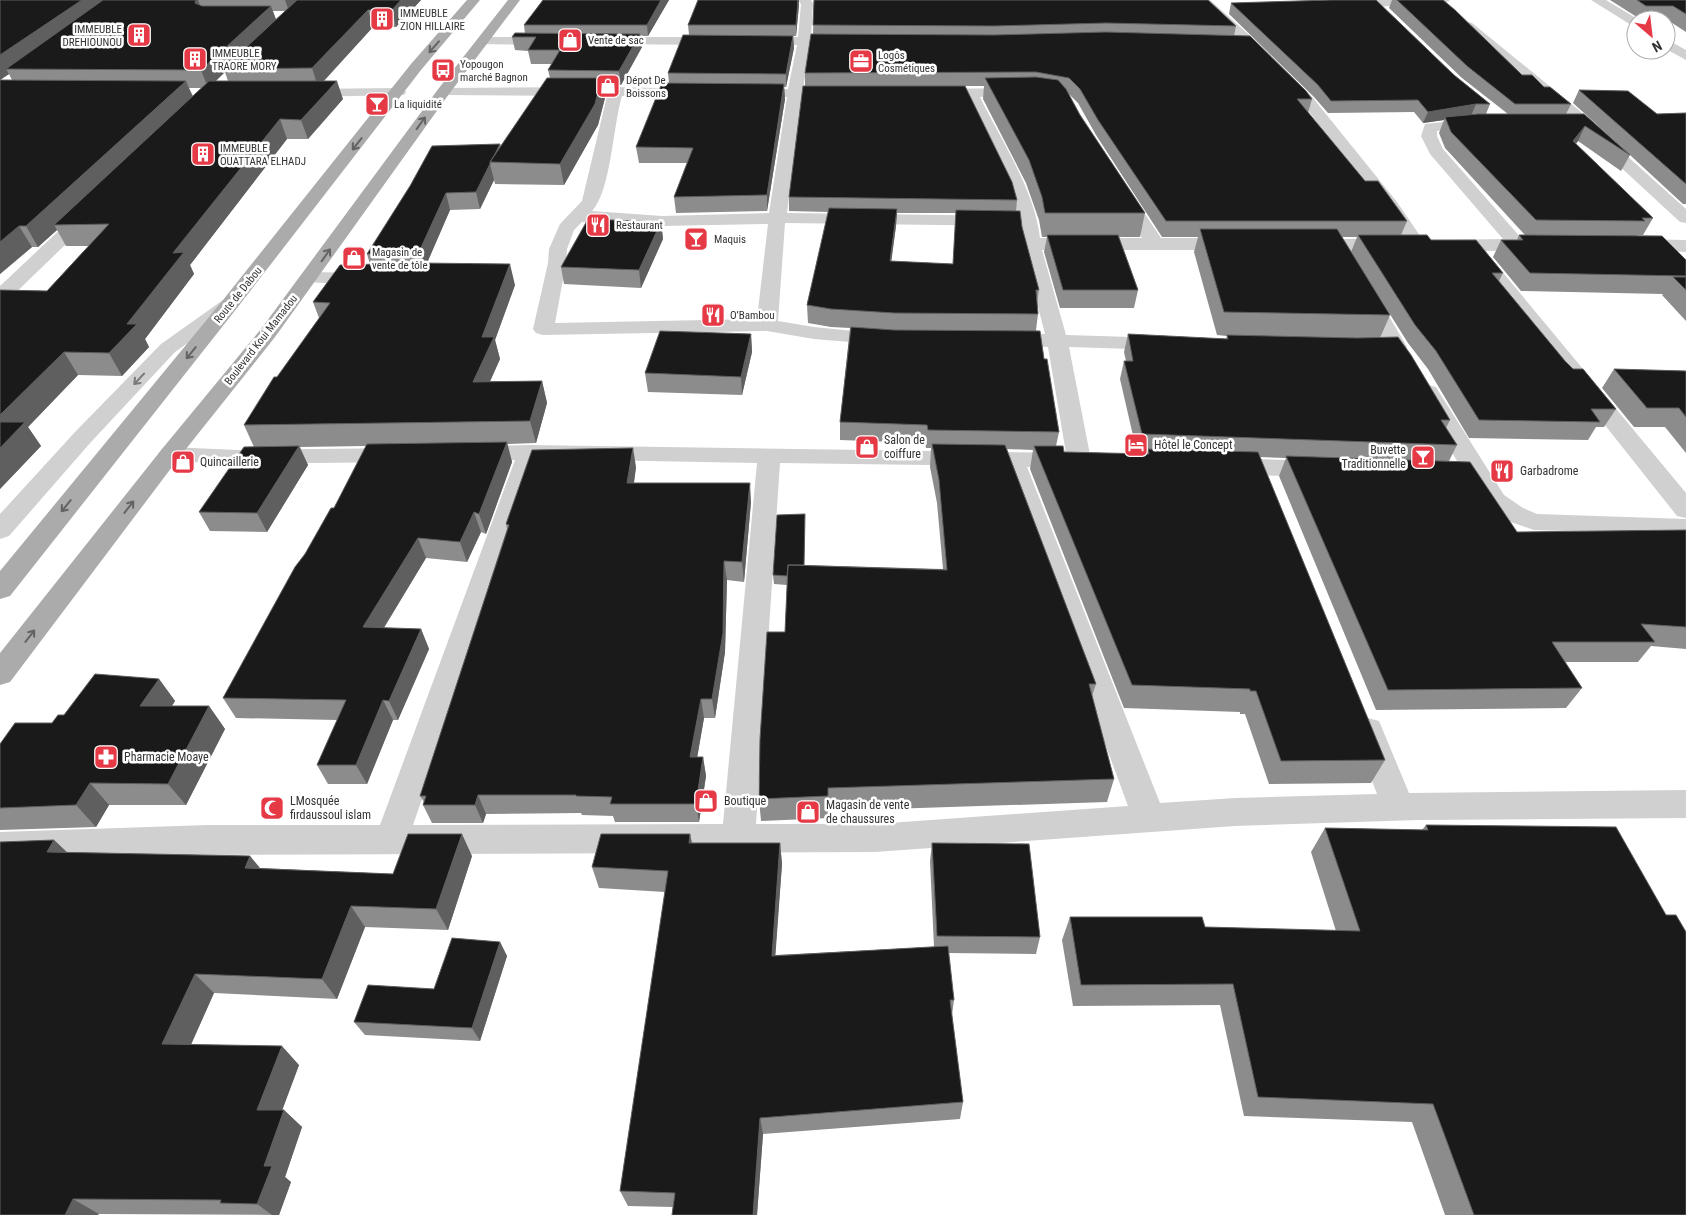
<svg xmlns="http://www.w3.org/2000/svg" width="1686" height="1215" font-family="'Roboto Condensed',sans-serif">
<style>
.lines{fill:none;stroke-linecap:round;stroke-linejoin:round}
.minor{fill:#d0d0d0;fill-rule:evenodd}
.major{fill:#ababab;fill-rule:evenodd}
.wall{fill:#8c8c8c;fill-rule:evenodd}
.shaded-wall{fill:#5f5f5f}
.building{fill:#1a1a1a;stroke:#5f5f5f}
.oneway{stroke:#636363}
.oneway2{stroke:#7a7a7a}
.labels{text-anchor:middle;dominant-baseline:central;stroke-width:5;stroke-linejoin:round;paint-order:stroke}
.far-poi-label{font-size:11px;fill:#333;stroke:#fff;text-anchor:start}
.far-street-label{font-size:11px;fill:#333;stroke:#fff}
.poi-label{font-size:12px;fill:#333;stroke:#fff;text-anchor:start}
</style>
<rect width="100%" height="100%" fill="#fff"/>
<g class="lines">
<path class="minor" d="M798,0H811L813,3L811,37H847L854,41L847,45H810L803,89H840L845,90L847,93L845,96L840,97H802L787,213L1018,216L1012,196L965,97H933L928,96L926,93L928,90L933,89L1020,88L1025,89L1027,92L1025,95L980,97C1001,140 1035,191 1040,238H1142L1114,194L1117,190L1123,189L1129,190L1161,238H1232L1239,240L1241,244L1239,248L1232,250H1042L1066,335L1164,338L1171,340L1174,344L1171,348L1164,350L1069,347L1091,460L1087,465L1079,467H1027L1160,803L1235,798L1377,794L1353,730L1357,721L1368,718L1379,721L1409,793L1686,790V818L1418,820L1235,826L875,852L208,855L0,862V832L208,825H380L515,460H472L464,458L460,453L464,448L472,446L530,445L1066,453L1048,347L997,343L994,339L997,335L1004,333L1045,334L1022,244L1020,226L785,223L778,321L814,327L893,335L896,339L893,343L886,345L814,339L767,331L543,335L536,333L533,329L548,263L549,249L560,224L582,201L607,96L444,95L439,94L437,91L439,88L616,87L701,89L703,92L701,95L696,96H622C613,125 611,191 592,211L662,216L769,213L787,97L772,96L770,93L772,90L788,89L797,45H757L750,41L757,37H798L801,4ZM582,222L662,226L768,224L757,319L555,323L566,263L567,249L574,230ZM539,459L757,463L723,824L413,825ZM780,463L1003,466L1128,806L875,824H756Z
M1197,0H1210L1256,41L1313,98L1397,202L1427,246L1425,250L1418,252L1411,250L1384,209L1303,104Z
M1348,0H1450L1444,4L1341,8L1335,4L1337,1Z
M1591,0H1606L1639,20H1636V28Z
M1467,22L1472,23L1580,111L1587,120L1686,209V223L1680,222L1576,126L1569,117L1462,29L1461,26L1462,23Z
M483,37H549L556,41L549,45L478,44L476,41Z
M605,37H717L724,41L717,45L600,44L598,41Z
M1666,39L1686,50V60L1666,49Z
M399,88L404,89L406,92L404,95L303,97L298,96L296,93L298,90L303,89Z
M1478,118L1483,120L1486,123L1483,126L1437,131V136L1443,149L1522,239L1544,240L1546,244L1544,248L1537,250L1485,251L1686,493V518L1677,516L1467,251L1436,250L1434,246L1436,242L1443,240L1503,239L1430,154L1421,136L1425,124Z
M89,207L95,208L98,212L95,216L7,301L0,303V286L83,208Z
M1308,239H1390L1397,241L1399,245L1397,249L1390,251H1308L1301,249L1299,245L1301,241Z
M1633,239L1686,240V252L1626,249L1624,245L1626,241Z
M310,272L369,273L376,275L379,279L376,283L369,285L303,282L300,278L303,274Z
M1366,288L1373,290L1376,294L1407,347L1404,351L1397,353L1390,351L1387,347L1356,294L1359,290Z
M230,298L237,300L240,304L237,308L175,352L91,442L9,536L0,539V514L75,432L161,344L223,300Z
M1428,385L1436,387L1439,392L1504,495L1523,508L1537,514L1686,519V535L1534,530L1505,520L1486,507L1464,473L1417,392L1420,387Z
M170,447L237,450L399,448L407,450L411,455L407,460L399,462L237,464L170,461L162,459L158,454L162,449Z
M1226,458L1318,461L1326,464L1330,469L1326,474L1318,477L1226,474L1218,471L1214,466L1218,461Z"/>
<path class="major" d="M467,0H480L421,70L237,308L10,596L0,599V571L223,300L411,64Z
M508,0H520L449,94L275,337L178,459L10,682L0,685V653L162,449L261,329L439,88Z"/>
</g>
<path class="wall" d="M0,0H421L396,27H373L324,81L343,99L308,139H287L190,265L194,274L145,339L149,347L122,376L78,375L28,427L41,446L0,489V290L47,291L89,246H66L57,230L38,247H32L0,274V80H12L9,74L0,80ZM273,11H285L276,19ZM225,72L228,81H216ZM189,88H202L193,96Z
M669,0L648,36H641L642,47L621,85H603L605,98L598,125L564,185L495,184L494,180L480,209L450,210L427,263L515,285L495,340L500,359L490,381H542L547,403L536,443L507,444L512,462L486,534L481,532L467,562L426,558L384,628L421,629L429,649L398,720H393L367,784H328L317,765L337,720L236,718L223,698L305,554L334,508L366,446L300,447L308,465L267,532L210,531L199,512L254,447L244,425L319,318L313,302L370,264L367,254L500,144L501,146L550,78L548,70L552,64H531L528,51L515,50L512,37L525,34L524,25Z
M814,0L1236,26L1234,36L1312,99L1308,113L1365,181L1407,221L1401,235L1431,240L1503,273L1499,281L1565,361L1616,409L1604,427H1596L1588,440L1469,438L1428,369L1408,343L1351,252L1357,237H1342L1390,315L1380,338L1450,420L1446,428L1457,445L1449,461L1517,532L1686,530V649L1651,646L1638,662H1565L1582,688L1566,708L1376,710L1279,476L1286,458L1260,457L1385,760L1371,783L1269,784L1245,714H1240V712L1124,708L1030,469L1033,450L1007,449L1096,684L1092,696L1114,779L1107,802L828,811L829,818L761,821L759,799L785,632L787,585L774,584L773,575L805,524L804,565L943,569L937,503L930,467L931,448H926L925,443L840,440V422L850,328L831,327L808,323L807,305L829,212L789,211V197L805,86V73L813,34ZM965,86H984L983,99L1026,183L1039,220L1042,237H1047L1044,252L1060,308H1134L1138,290L1119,237H1140L1145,213L1080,115L1067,92L1078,103L1096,135L1162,237H1198L1194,252L1217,335L1227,336L1226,339L1128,334L1124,352L1126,361H1124L1120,379L1137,453H1147L1146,454L1064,452L1056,446L1059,432L1044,359L1036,330L1038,314L1037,303L1039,290L1022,227L1016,211L1017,200ZM897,213H956L953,264L891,261L896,226Z
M1392,0H1443L1522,75L1544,87L1571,104L1566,114H1584L1628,153L1573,103L1579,90L1657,114L1686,113V204H1683L1630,155L1621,171L1578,141L1576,144L1653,218L1643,235H1638L1637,236L1686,260V321L1662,295L1663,294L1521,291L1493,257L1501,240H1517L1519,235H1525L1445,148L1439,133L1444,120L1423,123L1414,112L1328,113L1314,97L1229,14L1231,3L1454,75L1490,104L1486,114H1508L1462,78L1389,8Z
M1610,0H1686V32L1666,19H1640Z
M799,5L796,36H793L794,48L786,87H784L785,99L767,211L676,213L674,197L687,163H639L636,147L669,83L668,73L689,35L688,25Z
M661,222L663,239L641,288L564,284L561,267Z
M751,334L752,352L742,395L648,392L645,373Z
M1614,369L1686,371V453L1665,427H1634L1602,388Z
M636,467L634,483L751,502L744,582L727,580L725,652L715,718H704L697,757H703L706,776L699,822H615L613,816L582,815L581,813L486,814L483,823H432L423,805L424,802L420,796L507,529L506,524Z
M159,679L175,701L172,706H209L225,729L186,805H109L96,827L0,830V744L52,723L64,715Z
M1426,825L1686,1215H1445L1412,1122L1244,1116L1220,1005L1073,1006L1062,940L1070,917L1205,927L1336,931L1311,852L1325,828L1422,830Z
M690,834L692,843H780L782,864L775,955L934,947L930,861L932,843L1040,937L1036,954L948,953L954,1000L952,1015L963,1102L960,1119L763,1134L757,1215H672L673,1207L628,1206L620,1191L665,892L599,888L592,867Z
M54,840L67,852L250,856L260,868L393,874L472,856L448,930L365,927L337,999L214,993L191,1045L299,1065L282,1110H284L302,1127L285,1177L291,1182L279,1215L99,1214L0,1215Z
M500,942L507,956L480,1041L365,1035L354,1022L434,989Z"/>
<path class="shaded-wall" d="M82,0H114L6,69L9,74L0,80V55Z
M196,0H198L203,12L195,3Z
M285,0H301L289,11Z
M401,0H421L396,27L392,10Z
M661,0H669L648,36L647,25Z
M798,0H799V5L796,36V25Z
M271,6L277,23L223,69L225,72L208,88L201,70Z
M368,10L373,27L318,87L312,68Z
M640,34L642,47L621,85L619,71Z
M793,36L794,48L786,87V74Z
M602,78L605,98L598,125L564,185L560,164Z
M186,81L194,100L54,225L57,230L38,247L26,226Z
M337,81L343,99L308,139L301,120Z
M784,84L785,99L767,211V195Z
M1476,104L1471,116L1445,117L1444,120L1423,123L1428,112Z
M280,119L287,139L190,265L194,274L145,339L149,347L122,376L109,353L127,324L173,253Z
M1585,126L1578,141L1565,157L1573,141Z
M490,164L494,180L480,209L476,192Z
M446,193L450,210L424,270L419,252Z
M897,209L896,226L889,279L890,261Z
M661,222L663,239L641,288L639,270Z
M19,226L32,247L0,274V242Z
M510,264L515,285L495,340L500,359L480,404L473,382L482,337Z
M751,334L752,352L742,395L741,377Z
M64,352L78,375L28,427L41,446L0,489V415Z
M542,381L547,403L536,443L530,421Z
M507,442L512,462L486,534L479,514Z
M299,446L308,465L267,532L257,513Z
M633,448L636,467L631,503L627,483Z
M750,483L751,502L744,582L742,562Z
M474,512L481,532L467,562L460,542Z
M418,538L426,558L372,647L363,627Z
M724,561L727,580L725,652L715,718L712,699Z
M421,629L429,649L398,720L389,701Z
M159,679L175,701L157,729L140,706Z
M701,699L704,718L694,776L690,757Z
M383,700L393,720L367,784L356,765Z
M209,706L225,729L186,805L168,784Z
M703,757L706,776L699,822L696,804Z
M90,783L109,805L96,827L76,805Z
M478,795L486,814L483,823L475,805Z
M462,834L472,856L448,930L436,909Z
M690,834L694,855L689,843Z
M54,840L76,861L47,852Z
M780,843L782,864L774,975L772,956Z
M250,856L267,877L245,868Z
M351,906L365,927L337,999L322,979Z
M500,942L507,956L480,1041L472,1028Z
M195,974L214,993L183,1062L162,1044Z
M282,1046L299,1065L276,1127L257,1110Z
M284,1110L302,1127L285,1177L291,1182L279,1215H272L257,1204L264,1166Z
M760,1118L763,1134L757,1215H753Z
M73,1199L99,1214L98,1215H65Z"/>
<path class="building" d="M0,0H82L0,55Z
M103,0H196L195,3L202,6H271L201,70L6,69Z
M297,0H401L392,10H368L312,68L223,69Z
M543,0H661L647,25H524Z
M698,0H798L796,25H688Z
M814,0H1208L1236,26L1106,23L994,26L813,25Z
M1331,0H1376L1454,75L1490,104H1476L1428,112L1418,100L1331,101L1318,85L1231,3Z
M1397,0H1443L1455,10L1522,75H1532L1544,87H1550L1571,104H1515L1467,66Z
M1637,0H1686V14L1673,6H1646Z
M1106,32L1250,36L1306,91L1312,99H1297L1365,181H1378L1407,221H1166L1098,120L1080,89L1069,78L1036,72L805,73L811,34L994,35Z
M515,33L640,34L619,71L548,70L560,50H528L536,37H512Z
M683,35L793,36L786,74L668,73Z
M1036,77L1058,80L1066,89L1080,115L1145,213H1045L1042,197L1029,160L985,78Z
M547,78H602L595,104L560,164L490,162Z
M0,80L186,81L26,226H19L0,242Z
M209,81H337L301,120L280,119L173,253L184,252L127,324H137L109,353L64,352L0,415V290L47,291L109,224L54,225Z
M662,83L784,84L767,195L674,197L693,148L636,147Z
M803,86H965L1012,182L1017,200L789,197Z
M1579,90L1628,91L1657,114L1686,113V184Z
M1478,114H1584L1630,155L1585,126L1573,141L1653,218H1642L1645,221L1536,220L1451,132L1445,117Z
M500,144L495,154L490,162V164L476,192L446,193L419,252L367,254L410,186L432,146Z
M829,208L897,209L890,261L953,264L956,210L1020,211L1022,227L1039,290H1036L1038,314L894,313L831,309L807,305Z
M588,219L661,222L639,270L561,267Z
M1200,229H1337L1390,315L1224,312Z
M1047,235H1118L1138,290H1063Z
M1358,235H1427L1431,240H1476L1503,273H1492L1565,361L1573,369H1583L1616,409H1591L1600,422L1479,420L1436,351L1415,325Z
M1519,235L1662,236L1686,260V276L1530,273L1501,240H1523Z
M418,263L510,264L482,337H494L473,382L542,381L530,421L244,425L274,377H277L330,303L313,302L340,265Z
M1673,277H1686V290Z
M851,327L894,330L1040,331L1044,359H1047L1059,432L928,430L927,425L840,422Z
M660,331L751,334L741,377L645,373Z
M1128,334L1228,339L1227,335L1357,338L1398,337L1411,355L1450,420H1441L1457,445L1142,434L1124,361H1133Z
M1614,369L1686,371V417L1679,408H1647Z
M0,422H25L0,448Z
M507,442L479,514L474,512L460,542L418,538L363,627L421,629L389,701L383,700L356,765H317L346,700L223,698L295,567L305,554L331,508H334L367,444Z
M932,444L1005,445L1096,684H1089L1114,779L828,788V796L759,799L760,739L767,632H785L788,565L947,570L939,480Z
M299,446L257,513L199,512L244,447Z
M1034,446H1063L1064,452L1149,454L1148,449L1258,452L1385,760L1281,761L1256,691H1250V689L1132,685Z
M633,448L627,483H750L742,562L724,561L723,633L712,699H701L690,757H703L696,804H610L612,797L576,796V795H478L475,805H423L426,796H420L509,525L506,524L532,450Z
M1286,456L1470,462L1517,532L1686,530V627L1641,624L1655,642H1552L1582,688L1388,690Z
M805,514L804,565H788L787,576L773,575L777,515Z
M95,674L159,679L140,706H209L168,784L90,783L76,805L0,808V744L15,723H52L58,715H64Z
M1426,825L1616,827L1666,915H1676L1686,932V1215H1474L1433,1104L1258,1097L1233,984L1081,985L1070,917H1202L1205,927L1360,931L1325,828L1428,830Z
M408,834H462L436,909L351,906L322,979L195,974L162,1044L282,1046L257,1110H284L264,1166H272L257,1204L220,1203L221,1200L73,1199L65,1215H0V842L54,840L47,852L250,856L245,868L393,874Z
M601,834H690L689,843H780L772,956L948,946L954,1000H950L963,1102L760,1118L753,1215H672L675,1193L620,1191L668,871L592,867Z
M932,843L1029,844L1040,937L937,936Z
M452,938L500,942L472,1028L354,1022L368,985L434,989Z"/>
<defs><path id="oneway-shaft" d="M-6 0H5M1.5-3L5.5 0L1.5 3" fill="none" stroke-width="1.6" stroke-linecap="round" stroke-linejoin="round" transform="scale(1.25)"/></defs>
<g class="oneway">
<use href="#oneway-shaft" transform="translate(434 47) rotate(131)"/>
<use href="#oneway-shaft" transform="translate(421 123) rotate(-54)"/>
<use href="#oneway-shaft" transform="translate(357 144) rotate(128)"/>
<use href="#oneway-shaft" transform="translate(326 255) rotate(-55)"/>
<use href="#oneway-shaft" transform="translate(191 353) rotate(129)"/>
<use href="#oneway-shaft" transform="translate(66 506) rotate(129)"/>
<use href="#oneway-shaft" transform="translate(129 507) rotate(-52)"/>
<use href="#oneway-shaft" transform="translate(30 636) rotate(-52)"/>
</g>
<use class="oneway2" href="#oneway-shaft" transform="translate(139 379) rotate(133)"/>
<defs>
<g id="building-square" transform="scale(1.25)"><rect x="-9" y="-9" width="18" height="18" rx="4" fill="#e63946" stroke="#fff"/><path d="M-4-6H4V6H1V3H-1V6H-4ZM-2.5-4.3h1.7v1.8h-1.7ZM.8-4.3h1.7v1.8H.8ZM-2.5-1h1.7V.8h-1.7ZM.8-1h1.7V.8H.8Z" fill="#fff"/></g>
<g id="shop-square" transform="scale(1.25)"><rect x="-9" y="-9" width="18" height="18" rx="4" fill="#e63946" stroke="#fff"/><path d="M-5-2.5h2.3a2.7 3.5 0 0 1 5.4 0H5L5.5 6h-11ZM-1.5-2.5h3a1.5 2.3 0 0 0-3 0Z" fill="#fff"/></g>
<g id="office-square" transform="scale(1.25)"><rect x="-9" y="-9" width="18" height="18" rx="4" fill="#e63946" stroke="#fff"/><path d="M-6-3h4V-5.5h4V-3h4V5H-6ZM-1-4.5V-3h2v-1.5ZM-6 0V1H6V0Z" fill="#fff"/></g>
<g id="bus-square" transform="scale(1.25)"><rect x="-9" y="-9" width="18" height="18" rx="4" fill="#e63946" stroke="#fff"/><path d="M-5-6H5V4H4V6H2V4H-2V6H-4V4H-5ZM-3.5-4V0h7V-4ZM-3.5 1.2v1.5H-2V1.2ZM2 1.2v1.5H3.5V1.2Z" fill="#fff"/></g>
<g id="bar-square" transform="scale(1.25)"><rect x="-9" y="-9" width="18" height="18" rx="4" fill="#e63946" stroke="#fff"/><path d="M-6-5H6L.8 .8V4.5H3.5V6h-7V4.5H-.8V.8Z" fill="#fff"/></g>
<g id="restaurant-square" transform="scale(1.25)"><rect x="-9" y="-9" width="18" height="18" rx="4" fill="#e63946" stroke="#fff"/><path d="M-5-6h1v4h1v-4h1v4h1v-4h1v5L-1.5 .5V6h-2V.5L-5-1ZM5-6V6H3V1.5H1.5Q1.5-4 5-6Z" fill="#fff"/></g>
<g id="hotel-square" transform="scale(1.25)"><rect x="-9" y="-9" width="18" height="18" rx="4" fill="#e63946" stroke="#fff"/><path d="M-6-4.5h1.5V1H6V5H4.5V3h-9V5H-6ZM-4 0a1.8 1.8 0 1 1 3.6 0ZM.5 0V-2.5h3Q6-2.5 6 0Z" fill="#fff"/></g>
<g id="pharmacy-square" transform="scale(1.25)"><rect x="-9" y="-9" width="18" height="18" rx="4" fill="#e63946" stroke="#fff"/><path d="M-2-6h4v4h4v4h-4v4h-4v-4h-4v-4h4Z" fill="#fff"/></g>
<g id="mosque-square" transform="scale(1.25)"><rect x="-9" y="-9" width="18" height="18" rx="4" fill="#e63946" stroke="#fff"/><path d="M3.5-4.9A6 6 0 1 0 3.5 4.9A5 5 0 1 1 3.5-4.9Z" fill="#fff"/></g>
</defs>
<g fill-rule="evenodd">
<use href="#building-square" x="382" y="19"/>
<use href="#building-square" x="139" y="35"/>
<use href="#shop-square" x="570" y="40"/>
<use href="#building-square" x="195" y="59"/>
<use href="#office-square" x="861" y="61"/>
<use href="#bus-square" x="443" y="70"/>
<use href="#shop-square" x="608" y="86"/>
<use href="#bar-square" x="377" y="104"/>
<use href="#building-square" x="203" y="154"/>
<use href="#restaurant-square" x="598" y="225"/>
<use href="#bar-square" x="696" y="239"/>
<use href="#shop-square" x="354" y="258"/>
<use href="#restaurant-square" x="713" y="315"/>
<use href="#hotel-square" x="1136" y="445"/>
<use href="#shop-square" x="867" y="447"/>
<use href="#bar-square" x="1423" y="457"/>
<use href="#shop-square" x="183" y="462"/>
<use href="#restaurant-square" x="1502" y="471"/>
<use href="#pharmacy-square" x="106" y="757"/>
<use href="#shop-square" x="706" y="801"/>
<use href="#mosque-square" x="272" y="808"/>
<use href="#shop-square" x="808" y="812"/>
</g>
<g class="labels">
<g class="far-poi-label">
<text x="400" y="13">IMMEUBLE<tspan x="400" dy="13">ZION HILLAIRE</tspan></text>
<text x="122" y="29" text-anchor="end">IMMEUBLE<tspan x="122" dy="13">DREHIOUNOU</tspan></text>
<text x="588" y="40">Vente de sac</text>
<text x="212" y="53">IMMEUBLE<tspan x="212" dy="13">TRAORE MORY</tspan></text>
<text x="878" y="55">Logôs<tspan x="878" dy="13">Cosmétiques</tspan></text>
<text x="460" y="64">Yopougon<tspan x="460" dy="13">marché Bagnon</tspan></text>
<text x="626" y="80">Dépot De<tspan x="626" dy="13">Boissons</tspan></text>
<text x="394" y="104">La liquidité</text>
<text x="220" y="148">IMMEUBLE<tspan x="220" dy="13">OUATTARA ELHADJ</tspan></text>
<text x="616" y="225">Restaurant</text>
<text x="714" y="239">Maquis</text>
<text x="372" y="252">Magasin de<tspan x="372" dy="13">vente de tôle</tspan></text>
<text x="730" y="315">O’Bambou</text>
</g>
<g class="far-street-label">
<text transform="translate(238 295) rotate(-51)">Route de Dabou</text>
<text transform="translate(261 340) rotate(-52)">Boulevard Koui Mamadou</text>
</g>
<g class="poi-label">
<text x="884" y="440">Salon de<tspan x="884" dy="14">coiffure</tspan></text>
<text x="1154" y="445">Hôtel le Concept</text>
<text x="1406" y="450" text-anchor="end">Buvette<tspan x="1406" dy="14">Traditionnelle</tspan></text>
<text x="200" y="462">Quincaillerie</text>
<text x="1520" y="471">Garbadrome</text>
<text x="124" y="757">Pharmacie Moaye</text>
<text x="290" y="801">LMosquée<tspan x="290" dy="14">firdaussoul islam</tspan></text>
<text x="724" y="801">Boutique</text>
<text x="826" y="805">Magasin de vente<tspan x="826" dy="14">de chaussures</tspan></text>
</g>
</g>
<g transform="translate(1651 35) rotate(152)"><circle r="24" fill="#ffffff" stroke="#adadad"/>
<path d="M0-4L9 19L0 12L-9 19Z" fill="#e63946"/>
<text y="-8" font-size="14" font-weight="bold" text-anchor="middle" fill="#333333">N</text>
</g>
</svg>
